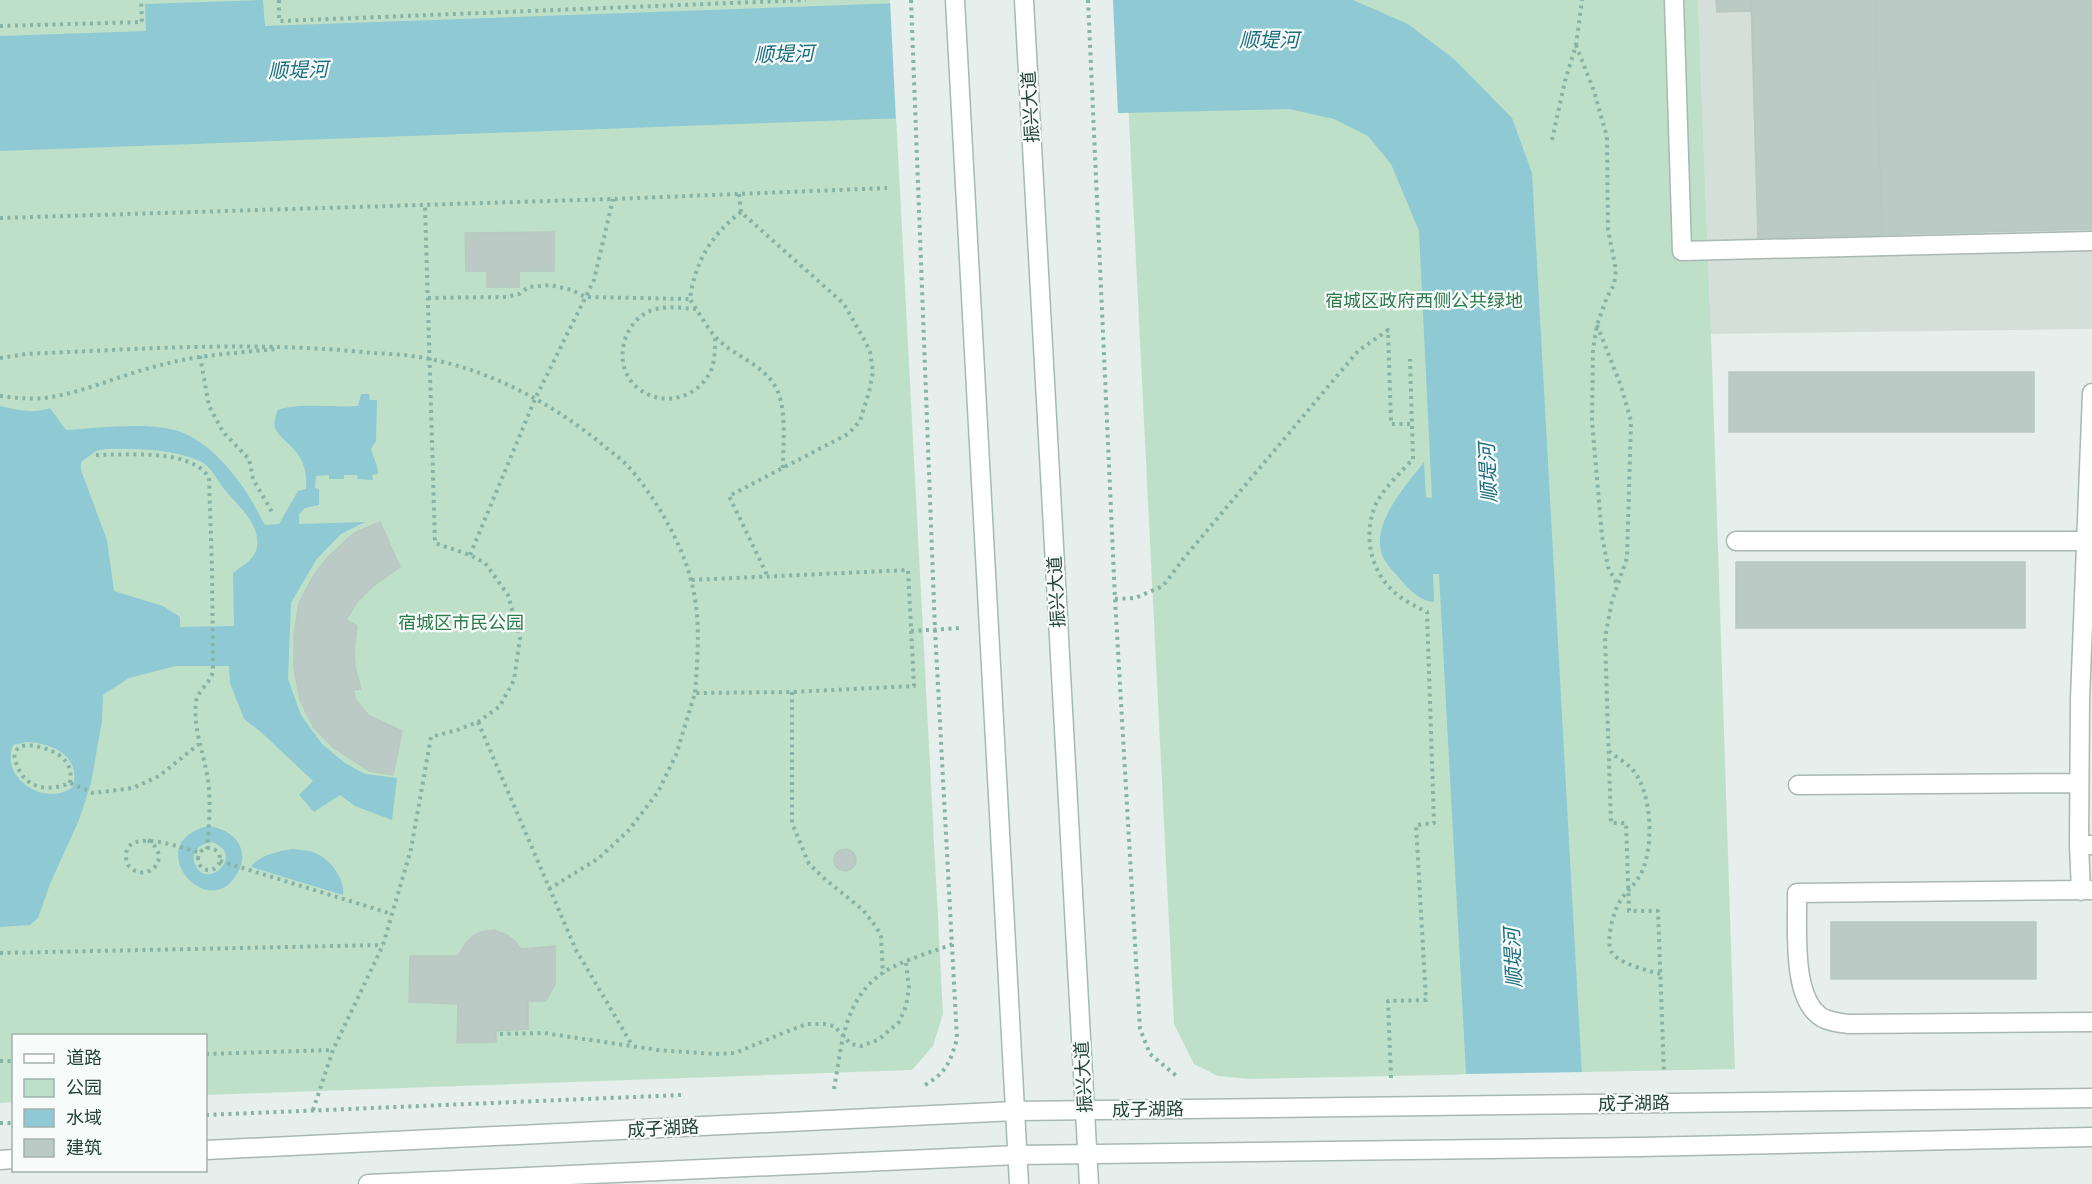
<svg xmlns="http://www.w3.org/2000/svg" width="2092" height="1184" font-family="Poppins,'Noto Sans SC',sans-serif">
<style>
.built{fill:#d4dfda}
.green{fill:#bfe0c8}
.water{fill:#8ec9d4;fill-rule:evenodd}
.pier{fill:#e6efeb}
.building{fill:#bbcac4;stroke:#b8c9c2;stroke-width:1.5}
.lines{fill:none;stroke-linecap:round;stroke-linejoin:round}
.service-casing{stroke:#a8b8b2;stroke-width:21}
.tertiary-casing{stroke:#a8b8b2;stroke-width:21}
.secondary-casing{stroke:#a4bbb3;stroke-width:21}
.path{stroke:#86b3a5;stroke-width:4;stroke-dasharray:3 4.5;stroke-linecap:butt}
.service{stroke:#fff;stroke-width:18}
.tertiary{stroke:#fff;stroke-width:18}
.secondary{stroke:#fff;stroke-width:18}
.labels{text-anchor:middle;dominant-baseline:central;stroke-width:4.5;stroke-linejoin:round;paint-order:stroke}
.street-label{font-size:18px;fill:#24423a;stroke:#f7fbf9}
.park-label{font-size:18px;fill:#2d7a4b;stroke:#f7fbf9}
.water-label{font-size:20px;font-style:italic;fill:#1c6f80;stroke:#f7fbf9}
</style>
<rect width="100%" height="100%" fill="#e6efeb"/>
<path class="built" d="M1698,0H2092V329L1711,334Z"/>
<path class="green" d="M0,0H890L943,1014L933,1046L912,1070L206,1095V1036H14L13,1102L0,1103Z
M1123,0H1698L1711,334L1735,1069L1251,1079L1218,1076L1194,1064L1174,1024Z"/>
<path class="water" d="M263,0L265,26L983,0H1353L1408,24L1455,60L1512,118L1532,173L1588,1184H1472L1439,574H1433L1434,602C1420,601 1409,590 1400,579C1395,573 1389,567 1385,561C1366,528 1405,487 1424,462L1426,497L1432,498L1419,231L1391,164L1368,136L1334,119L1289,109L876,119L0,151V36L146,31L145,4Z
M361,394H369L370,400H377L376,441L371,449C373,458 378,464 378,474L372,475L373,480L357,479L358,475H344V479H329V475L316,476L315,488L319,489V505L305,508L299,514V524L365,522L341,534L316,560L291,603L288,679L301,715L322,744L345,763L365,774L397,778L392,820L355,806L340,795L314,812L299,795L313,781L262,733L244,719L230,683L229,666H176L129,678L103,695L102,721L91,783L79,820L50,884L38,918L30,925L0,927V406C17,410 34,414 50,408L66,430C98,428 151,421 181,432C209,443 231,469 247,493C254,504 259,515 265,525L279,524L298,491L306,489C307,476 305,464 297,453C284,436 267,433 278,410C298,402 335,408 358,406ZM105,449C136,449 171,448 200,461C211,466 217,480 224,489C236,504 261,524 257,547C255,559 242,566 233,573L234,626L180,627V617L163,606L114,591L107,540L81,470V462L96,451ZM26,742C52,743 81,755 73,787C46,807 0,780 13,745Z
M208,826C233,829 252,849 237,874C207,925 139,843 208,826ZM212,842C247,855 206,892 195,864C190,851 200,844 212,842Z
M293,849C299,850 307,850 313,852C329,858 345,877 343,895L251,867C259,855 279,851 293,849Z"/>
<path class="pier" d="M890,0H1113L1118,116L896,121Z
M1585,1072L1591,1184H1469L1463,1074Z"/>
<path class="building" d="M1716,0H2092V229L1758,238L1752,11L1717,12Z
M1751,0H1875L1882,235L1758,238Z
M554,232V271H519V287H487V271H466L465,233Z
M1729,372H2034V432H1729Z
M380,522L400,567L373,586L357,602L346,620L357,626L354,652L355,667L361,689L353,690L356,700L368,715L402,731L393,775L369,771L334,748L314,728L300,700L294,669V635L299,603L314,575L328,557L354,533Z
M1736,562H2025V628H1736Z
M834 860a11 11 0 1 1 22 0a11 11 0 1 1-22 0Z
M1831,922H2036V979H1831Z
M494,930L507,935L515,941L521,949L555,946V984L546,1001H528V1029L496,1031V1042L457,1043L458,1004L409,1002L410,956H458L466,943L473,936L481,932Z"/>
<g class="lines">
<g class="service-casing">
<path id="service" d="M1674,0L1682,251L2092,241
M2092,393L2080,699L2079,845H2092
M1736,541H2085
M1798,785L2079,783
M2079,845L2081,891
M2092,890L1797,893C1798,927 1790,1003 1825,1019C1832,1022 1841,1023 1848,1024L2092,1022"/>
</g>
<g class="tertiary-casing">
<path id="tertiary" d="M206,1150L1015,1111L2092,1098
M0,1160L14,1159
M368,1184L1018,1155L1639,1147L2092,1137"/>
</g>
<g class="secondary-casing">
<path id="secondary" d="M955,0L1019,1184
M1024,0L1089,1184"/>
</g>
<path class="path" d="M279,0V21L806,0
M911,0L935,630L957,1039C950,1062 947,1072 925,1085
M1088,0L1115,599L1140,1029L1150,1054L1179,1078
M0,26L142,22L141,0
M1576,45L1594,91L1607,137L1608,230L1616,270L1614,285L1607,297L1597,325L1593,349L1592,421L1602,536L1608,567L1618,586
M1552,140L1565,81L1576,45L1582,0
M739,194L741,212L844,304L865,341L870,352L873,372L869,392L860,421L848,434L729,496L768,577
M741,212C711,235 695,262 690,299C700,314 709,333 723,344C744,361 772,369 780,398C786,419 783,445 783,468
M0,218L613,199L887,188
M428,298L506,297L519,294L529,287L550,285L572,290L585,297L690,299
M696,309C681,308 664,305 650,311C620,324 612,369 639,389C664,408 700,398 712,368C715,359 715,346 715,336
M1597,325L1621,386L1631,421L1627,558L1612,601L1605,638L1611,823H1626L1629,911H1658L1664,1074
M200,356L209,406L223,432L249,459L253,479L272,512
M0,358L26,354C138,349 250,341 362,352C384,354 408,354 430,359C494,372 553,404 603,445C611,452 620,458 627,465C654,495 681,541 691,580C701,617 698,655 695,693
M0,396C17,398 34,400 51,397C87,391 121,375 157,366C196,355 236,353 276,349
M96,455C125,455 192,448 209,478L212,567L213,671C211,683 197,691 196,702C193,730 204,753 208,780C211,803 209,826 207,849
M470,555L535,399L594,280L613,199
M1115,599L1135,598L1163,586L1184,558L1358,351L1388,330L1391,424H1411
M911,631L961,628
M792,692V823L809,864L826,880L863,910L877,928L881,937L883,974
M478,722L576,950L632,1045
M1609,751C1616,757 1625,762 1631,768C1653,790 1655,852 1639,877C1634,886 1624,893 1619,903C1613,913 1606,941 1611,951C1617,963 1648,971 1661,974
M70,783C72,771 69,762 59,755C50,749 23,739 16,751C13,755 15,761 17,765C25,789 49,792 70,783L93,793L133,788L159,776L199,744
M148,840C174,858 147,884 130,867C126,864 126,859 126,854C129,827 184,849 201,853
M198 859a11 11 0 1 1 22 0a11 11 0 1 1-22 0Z
M220,861L392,914
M549,889L599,858L629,830L658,792L676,755L695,693L792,692L914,686L908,570L691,580
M0,953L383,945
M500,1034L544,1033L658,1050L714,1054L735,1053L788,1031L807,1024H824L834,1026L851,1044L861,1046L878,1040L899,1022L906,1006L909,988L906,963
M206,1054L333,1050
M0,1061H14
M1391,1078L1388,1001L1426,1000L1416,825L1434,823L1427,612C1419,608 1411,604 1403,599C1372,578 1362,540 1375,506C1381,491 1402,471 1413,459L1410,359
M834,1089C841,1050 843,1005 876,978C894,962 930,953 953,944
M313,1110L333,1050L383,945L411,849L431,737L457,730L478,722L500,706L514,680L520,638L508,595L485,563L470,555L435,543L425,205
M206,1115L681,1095
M0,1123H14"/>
<use href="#service" class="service"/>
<use href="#tertiary" class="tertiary"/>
<use href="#secondary" class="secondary"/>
</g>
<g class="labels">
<g class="street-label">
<text transform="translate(1030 107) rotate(-93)">振兴大道</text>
<text transform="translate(1056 592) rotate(-93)">振兴大道</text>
<text transform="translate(1083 1077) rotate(-93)">振兴大道</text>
<text transform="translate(1634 1103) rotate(-1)">成子湖路</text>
<text transform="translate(1148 1109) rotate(-1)">成子湖路</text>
<text transform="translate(663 1128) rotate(-3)">成子湖路</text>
</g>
<g class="park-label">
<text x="1424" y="300">宿城区政府西侧公共绿地</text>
<text x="461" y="622">宿城区市民公园</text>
</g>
<g class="water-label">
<text x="1269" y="40">顺堤河</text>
<text transform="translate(784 54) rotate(-2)">顺堤河</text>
<text transform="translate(298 70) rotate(-2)">顺堤河</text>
<text transform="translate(1488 473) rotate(-93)">顺堤河</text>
<text transform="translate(1513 958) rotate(-93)">顺堤河</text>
</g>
</g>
<rect x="12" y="1034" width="195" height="138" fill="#f7fbf9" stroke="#a3b1ad" stroke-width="1.5"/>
<rect x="24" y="1054" width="30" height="9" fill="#ffffff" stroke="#a3b1ad" stroke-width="1.5"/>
<text x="66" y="1064" font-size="18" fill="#24423a">道路</text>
<rect x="24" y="1079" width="30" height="18" fill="#bfe0c8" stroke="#a3b1ad" stroke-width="1.5"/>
<text x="66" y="1094" font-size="18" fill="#24423a">公园</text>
<rect x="24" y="1109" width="30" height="18" fill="#8ec9d4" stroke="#a3b1ad" stroke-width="1.5"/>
<text x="66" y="1124" font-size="18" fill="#24423a">水域</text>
<rect x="24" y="1139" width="30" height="18" fill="#bbcac4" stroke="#a3b1ad" stroke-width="1.5"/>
<text x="66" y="1154" font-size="18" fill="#24423a">建筑</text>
</svg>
